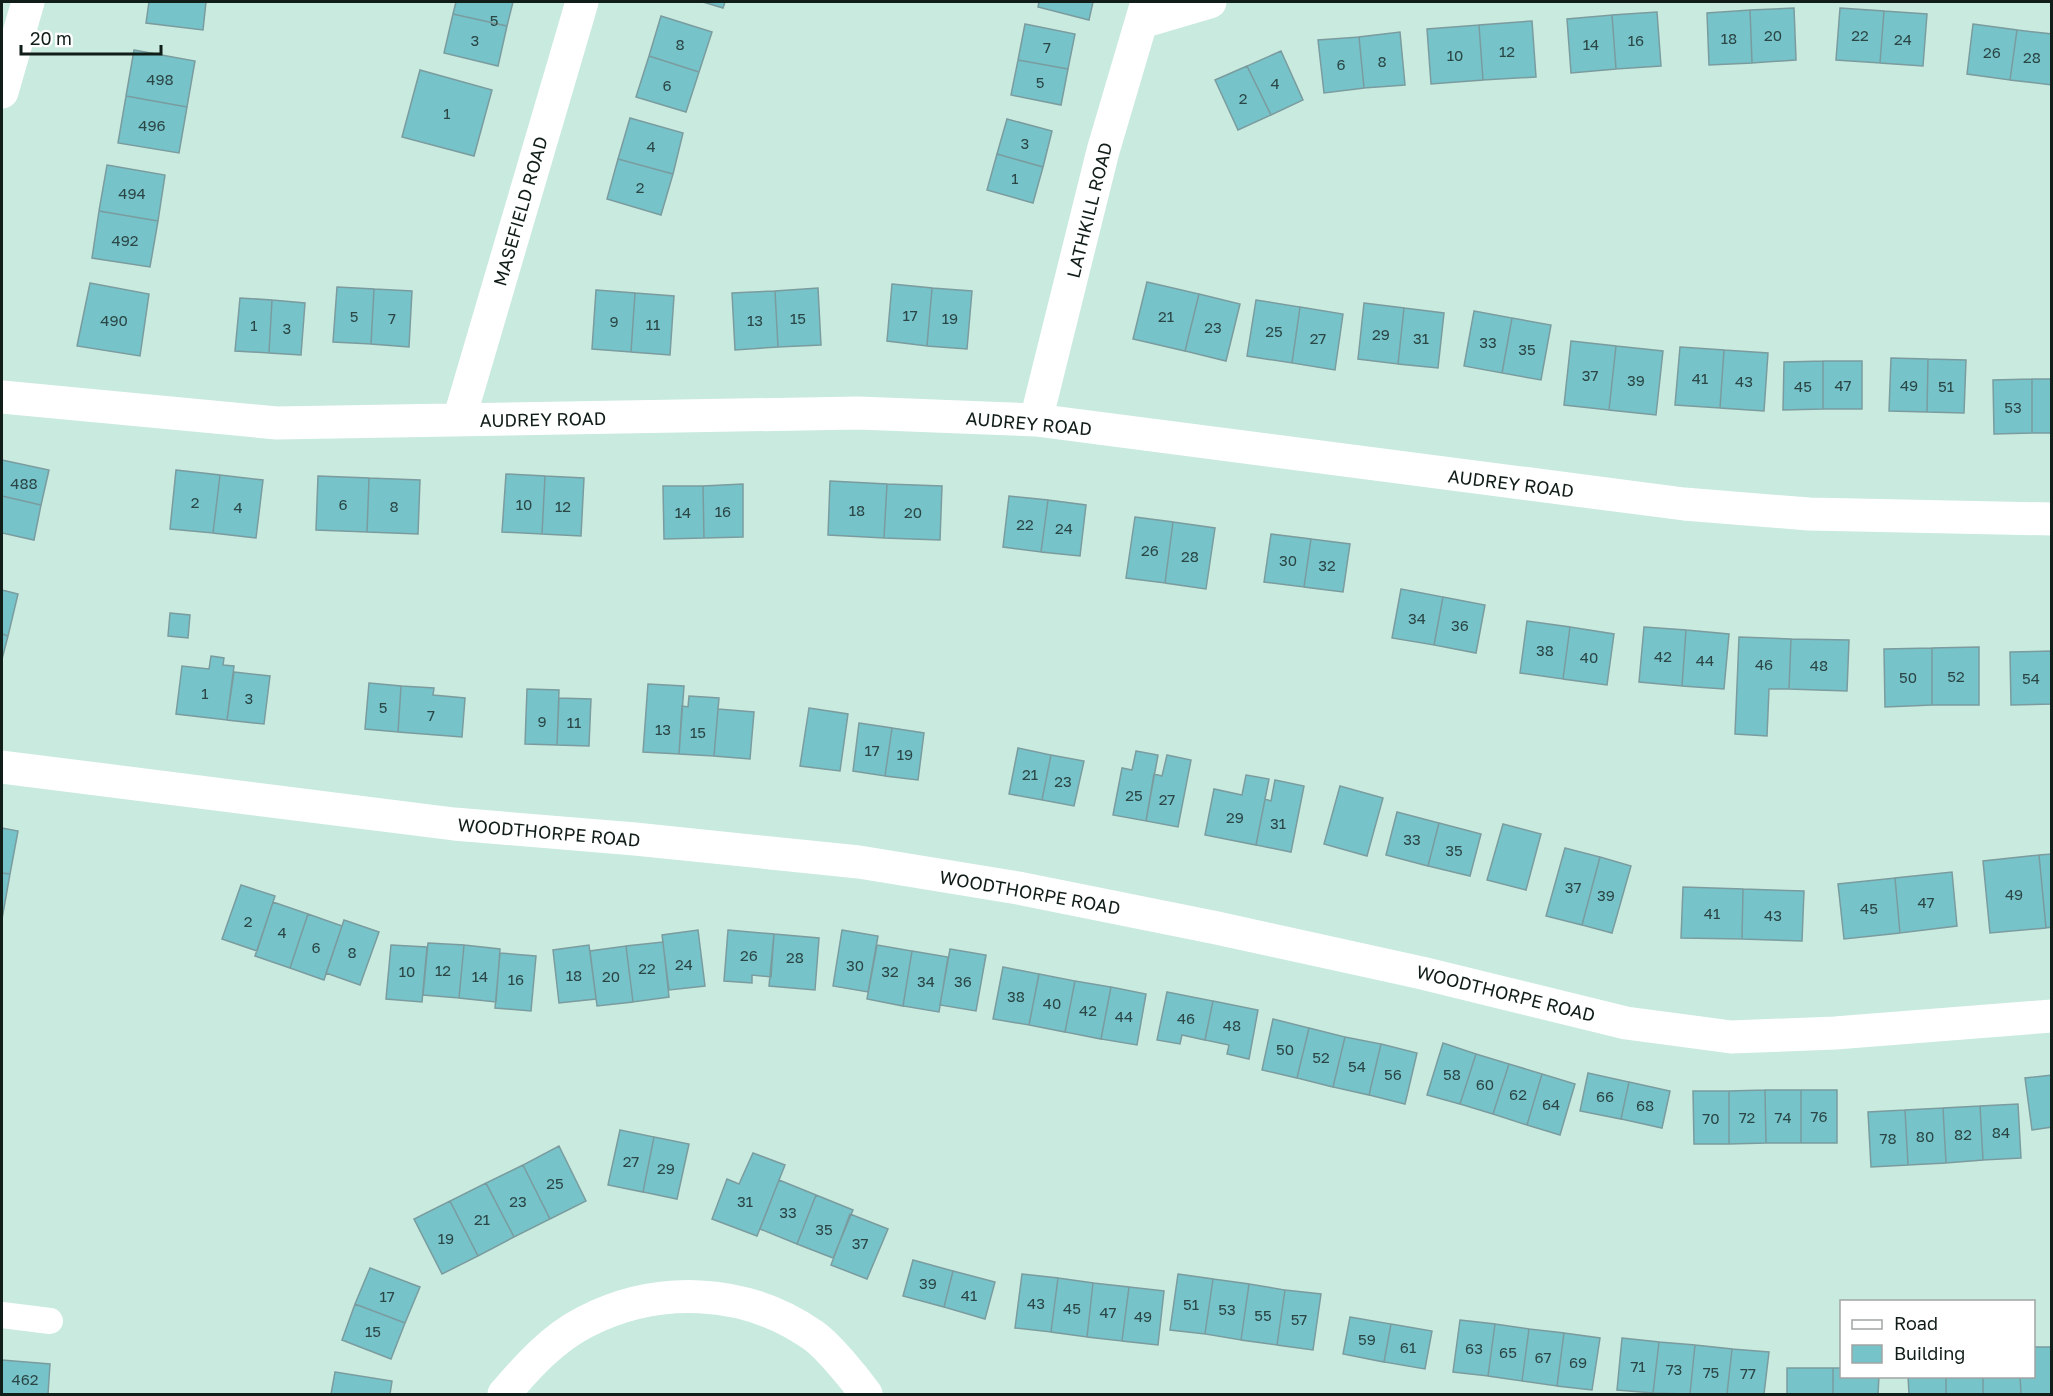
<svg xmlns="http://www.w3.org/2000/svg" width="2053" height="1396" font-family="'Golos Text',sans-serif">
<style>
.building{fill:#76c3ca;stroke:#7a9c9f;stroke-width:1.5}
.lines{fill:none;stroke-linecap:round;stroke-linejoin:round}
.lane{stroke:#fff;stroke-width:26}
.street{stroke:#fff;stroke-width:33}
.secondary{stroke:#fff;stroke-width:33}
.labels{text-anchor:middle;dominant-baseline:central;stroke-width:6;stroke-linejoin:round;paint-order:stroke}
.number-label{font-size:15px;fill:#2a4645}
.street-label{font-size:18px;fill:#111d19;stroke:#fff}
</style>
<rect width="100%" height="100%" fill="#c9eade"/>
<path class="building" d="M149,2H206L203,30L146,23Z
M456,2H513L507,26L453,14Z
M703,2H725L723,8Z
M1039,2H1093L1089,20L1038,7Z
M1794,8L1796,60L1752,63L1750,10Z
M1840,8L1884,11L1880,63L1836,60Z
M1750,10L1752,63L1709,65L1707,13Z
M1884,11L1927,14L1923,66L1880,63Z
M1657,12L1661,66L1616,69L1612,15Z
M453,14L507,26L498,66L444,53Z
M1612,15L1616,69L1571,73L1567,19Z
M661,16L712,32L699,72L649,56Z
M1532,21L1536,77L1483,80L1479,25Z
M1025,24L1075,34L1068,69L1018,60Z
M1973,24L2017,30L2010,80L1967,74Z
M1479,25L1483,80L1431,84L1427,29Z
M2017,30L2052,34V85L2010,80Z
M1400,32L1405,85L1364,88L1359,37Z
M1359,37L1364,88L1324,93L1318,40Z
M134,50L195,61L187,107L126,96Z
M1281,51L1303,100L1271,115L1247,66Z
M649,56L699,72L686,112L636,97Z
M1018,60L1068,69L1061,105L1011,95Z
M1247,66L1271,115L1238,130L1215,80Z
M420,70L492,90L474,156L402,137Z
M126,96L187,107L179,153L118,143Z
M630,118L683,133L673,174L618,159Z
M1007,119L1052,131L1043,167L997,154Z
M997,154L1043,167L1033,203L987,190Z
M618,159L673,174L661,215L607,199Z
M107,165L165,175L158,221L99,211Z
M99,211L158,221L150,267L92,258Z
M1147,282L1199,294L1185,351L1133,339Z
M90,283L149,294L140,356L77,346Z
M892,284L932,288L927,346L887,341Z
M337,287L374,289L371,344L333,342Z
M818,288L821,345L778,347L775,291Z
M932,288L972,291L967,349L927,346Z
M374,289L412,291L409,347L371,344Z
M596,290L635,293L631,352L592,349Z
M775,291L778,347L735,350L732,293Z
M635,293L674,296L670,355L631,352Z
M1199,294L1240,304L1226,361L1185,351Z
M240,298L272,300L269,353L235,351Z
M272,300L305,303L301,355L269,353Z
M1256,300L1300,307L1292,363L1247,356Z
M1364,303L1404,308L1398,364L1358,359Z
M1300,307L1343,314L1335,370L1292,363Z
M1404,308L1444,313L1438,368L1398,364Z
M1474,311L1512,318L1502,373L1464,366Z
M1512,318L1551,325L1541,380L1502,373Z
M1571,341L1616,346L1609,410L1564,405Z
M1616,346L1663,351L1656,415L1609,410Z
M1680,347L1724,350L1720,408L1675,405Z
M1724,350L1768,353L1764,411L1720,408Z
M1891,358L1928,359L1927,412L1889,411Z
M1928,359L1966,360L1964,413L1927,412Z
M1823,361V409L1783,410L1784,362Z
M1823,361H1862V409H1823Z
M2032,379V433L1994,434L1993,380Z
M2032,379H2052V433H2032Z
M2,460L49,470L41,505L2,496Z
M176,470L220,475L213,533L170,529Z
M506,474L545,476L542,534L502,532Z
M220,475L263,480L256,538L213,533Z
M318,476L369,478L367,532L316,530Z
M545,476L584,478L581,536L542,534Z
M369,478L420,480L418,534L367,532Z
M830,481L887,484L884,538L828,535Z
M743,484V537L704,538L703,486Z
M887,484L942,486L940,540L884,538Z
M663,486H703L704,538L664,539Z
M2,496L41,505L34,540L2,533Z
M1009,496L1048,500L1041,552L1003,547Z
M1048,500L1086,505L1080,556L1041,552Z
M1135,517L1173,522L1165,583L1126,578Z
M1173,522L1215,528L1206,589L1165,583Z
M1271,534L1311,539L1304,587L1264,582Z
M1311,539L1350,544L1343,592L1304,587Z
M1401,589L1443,597L1434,645L1392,638Z
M2,590L18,594L8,636L2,634Z
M1443,597L1485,605L1476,653L1434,645Z
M170,613L190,615L188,638L168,636Z
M1527,621L1570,627L1563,679L1520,673Z
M1570,627L1614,634L1607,685L1563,679Z
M1644,627L1686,630L1682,686L1639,682Z
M1686,630L1729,634L1724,689L1682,686Z
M2,634L8,636L2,659Z
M1739,637L1791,639L1789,689H1769L1767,736L1735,734Z
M1791,639L1849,640L1847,691L1789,689Z
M1979,647V705H1932V648Z
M1932,648V705L1885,707L1884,649Z
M2052,651V704L2011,705L2010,652Z
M211,656L224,658L223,665L234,666L227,720L176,714L182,666L209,669Z
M234,672L270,676L264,724L227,720Z
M369,683L401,686L398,732L365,729Z
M648,684L684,686L679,754L643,752Z
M401,686L434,688L433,695L465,698L462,737L398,732Z
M527,689L559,690L557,745L525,744Z
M689,696L719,698L714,756L679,754L682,706L688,707Z
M559,698L591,699L589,746L557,745Z
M809,708L848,714L840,771L800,766Z
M718,709L754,712L750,759L714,756Z
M859,723L892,728L885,776L853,771Z
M892,728L924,733L918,780L885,776Z
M1018,748L1051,755L1042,800L1009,794Z
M1136,751L1158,755L1146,821L1113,815L1122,768L1132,770Z
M1051,755L1084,761L1074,806L1042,800Z
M1167,755L1191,760L1178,827L1146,821L1154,774L1162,776Z
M1246,775L1269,779L1256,845L1205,835L1214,789L1242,795Z
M1275,780L1304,786L1291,852L1256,845L1265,799L1271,801Z
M1340,786L1383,798L1367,856L1324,844Z
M1397,812L1439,823L1428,866L1386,855Z
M1439,823L1481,834L1470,876L1428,866Z
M1503,824L1541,834L1526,890L1487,880Z
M2,828L18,831L10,874L2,873Z
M1565,848L1600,857L1582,925L1546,916Z
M2052,854V927L2046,928L2039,855Z
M2039,855L2046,928L1990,933L1983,861Z
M1600,857L1631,866L1612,933L1582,925Z
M1952,872L1957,926L1900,933L1895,878Z
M2,873L10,874L2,919Z
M1895,878L1900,933L1844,939L1838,884Z
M241,885L275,896L257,951L222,939Z
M1683,887L1743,889L1742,939L1681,938Z
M1743,889L1804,891L1802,941L1742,939Z
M273,902L308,914L290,968L255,956Z
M308,914L342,926L324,980L290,968Z
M344,920L379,932L360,985L326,973Z
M698,930L705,986L669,990L662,935Z
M728,930L774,934L771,977L752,975V983L724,981Z
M842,930L878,936L868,992L833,986Z
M774,934L819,938L815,990L769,986Z
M663,942L669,997L633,1002L626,946Z
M428,943L464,945L459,998L423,995Z
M391,945L427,947L422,1002L386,999Z
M464,945L500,949L496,1002L459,998Z
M589,945L596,999L559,1003L553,950Z
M877,945L912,951L903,1006L867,999Z
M626,946L633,1002L597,1006L590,951Z
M950,949L986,955L976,1011L940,1005Z
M912,951L948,957L939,1012L903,1006Z
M500,953L536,956L531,1011L495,1008Z
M1003,967L1039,974L1029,1025L993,1019Z
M1039,974L1075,981L1065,1032L1029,1025Z
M1075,981L1111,987L1101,1039L1065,1032Z
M1111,987L1146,994L1137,1045L1101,1039Z
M1167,992L1213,1001L1205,1040L1182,1035L1180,1044L1157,1040Z
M1213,1001L1258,1010L1249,1059L1227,1054L1229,1045L1205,1040Z
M1273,1019L1309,1028L1297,1078L1262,1070Z
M1309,1028L1345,1037L1333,1087L1297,1078Z
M1345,1037L1381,1044L1369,1095L1333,1087Z
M1443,1043L1476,1054L1460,1104L1427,1095Z
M1381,1044L1417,1053L1405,1104L1369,1095Z
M1476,1054L1509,1064L1493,1114L1460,1104Z
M1509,1064L1542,1074L1527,1125L1493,1114Z
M1588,1073L1629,1082L1621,1119L1580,1111Z
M1542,1074L1575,1084L1560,1135L1527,1125Z
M2052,1075V1127L2032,1130L2025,1078Z
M1629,1082L1670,1091L1662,1128L1621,1119Z
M1765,1090H1801V1143H1766Z
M1765,1090L1766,1143L1729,1144V1091Z
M1801,1090H1837V1143H1801Z
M1693,1091H1729V1144H1694Z
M2018,1104L2021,1158L1983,1160L1980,1106Z
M1980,1106L1983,1160L1946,1163L1943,1108Z
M1943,1108L1946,1163L1908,1165L1905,1110Z
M1905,1110L1908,1165L1871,1167L1868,1112Z
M620,1130L654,1137L643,1192L608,1185Z
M654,1137L689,1144L677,1199L643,1192Z
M559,1146L586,1201L550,1219L523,1165Z
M753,1153L785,1165L757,1236L712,1219L727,1179L739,1184Z
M523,1165L550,1219L514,1237L486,1183Z
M779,1180L816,1195L797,1244L760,1229Z
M486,1183L514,1237L478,1256L450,1201Z
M816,1195L853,1210L833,1258L797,1244Z
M450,1201L478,1256L442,1274L414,1219Z
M850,1214L888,1229L867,1279L831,1265Z
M913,1260L953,1271L944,1307L903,1296Z
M370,1268L420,1287L405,1323L355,1304Z
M953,1271L995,1282L985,1319L944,1307Z
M1022,1274L1058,1278L1051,1332L1015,1328Z
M1178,1274L1213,1279L1205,1334L1170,1330Z
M1058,1278L1093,1283L1087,1337L1051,1332Z
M1213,1279L1249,1284L1241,1340L1205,1334Z
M1093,1283L1129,1287L1122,1341L1087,1337Z
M1249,1284L1285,1290L1277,1345L1241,1340Z
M1129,1287L1164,1291L1158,1345L1122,1341Z
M1285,1290L1321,1294L1313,1350L1277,1345Z
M355,1304L405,1323L391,1359L342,1340Z
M1350,1317L1391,1324L1384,1362L1343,1354Z
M1460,1320L1495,1324L1488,1376L1453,1372Z
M1391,1324L1432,1331L1425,1369L1384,1362Z
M1495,1324L1529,1329L1522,1381L1488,1376Z
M1529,1329L1564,1333L1557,1386L1522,1381Z
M1564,1333L1600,1338L1592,1390L1557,1386Z
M1622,1338L1659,1342L1653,1393L1617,1390Z
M1659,1342L1695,1345L1690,1394L1653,1393Z
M1695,1345L1732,1349L1727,1394H1690Z
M2034,1347H2052V1394H2021L2020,1376H2034Z
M1732,1349L1769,1352L1764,1394H1727Z
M2,1360L50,1364L48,1394H2Z
M1787,1368H1833V1394H1787Z
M1833,1368H1842V1376H1879L1878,1394H1833Z
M335,1372L392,1381L390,1394H331Z
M1908,1376H1946V1394H1909Z
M1946,1376H1983V1394H1946Z
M1983,1376H2020L2021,1394H1983Z"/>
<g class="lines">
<path class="lane" d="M2,1315L50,1321"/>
<path class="street" d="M1142,22L1210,2
M2,397L277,423L858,413L1036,420L1684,504L1809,514L2052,519
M459,420L582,2
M1036,420L1103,151L1147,2
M2,767L454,824L635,839L859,862L1018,888L1217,928L1422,973L1626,1023L1731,1037L1835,1033L2052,1016
M504,1394C527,1367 553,1338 585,1322C657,1285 744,1288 811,1334C827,1344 855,1379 866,1394"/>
<path class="secondary" d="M2,92L28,2"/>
</g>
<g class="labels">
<g class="number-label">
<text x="494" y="20">5</text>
<text x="1773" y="35">20</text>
<text x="1860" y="35">22</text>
<text x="1729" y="38">18</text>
<text x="1903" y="39">24</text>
<text x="475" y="40">3</text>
<text x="1636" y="40">16</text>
<text x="680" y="44">8</text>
<text x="1591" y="44">14</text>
<text x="1047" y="47">7</text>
<text x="1507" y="51">12</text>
<text x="1992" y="52">26</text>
<text x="1455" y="55">10</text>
<text x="2032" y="57">28</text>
<text x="1382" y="61">8</text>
<text x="1341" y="64">6</text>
<text x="160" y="79">498</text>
<text x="1040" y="82">5</text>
<text x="1275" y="83">4</text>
<text x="667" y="85">6</text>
<text x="1243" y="98">2</text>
<text x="447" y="113">1</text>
<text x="152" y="125">496</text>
<text x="1025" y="143">3</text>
<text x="651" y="146">4</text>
<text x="1015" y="178">1</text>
<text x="640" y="187">2</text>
<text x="132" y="193">494</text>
<text x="125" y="240">492</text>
<text x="910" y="315">17</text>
<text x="354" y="316">5</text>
<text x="1166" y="316">21</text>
<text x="392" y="318">7</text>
<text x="798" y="318">15</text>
<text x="950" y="318">19</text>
<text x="114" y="320">490</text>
<text x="755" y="320">13</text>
<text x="614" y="321">9</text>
<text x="653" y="324">11</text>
<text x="254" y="325">1</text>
<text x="1213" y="327">23</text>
<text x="287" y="328">3</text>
<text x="1274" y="331">25</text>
<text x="1381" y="334">29</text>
<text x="1318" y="338">27</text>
<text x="1421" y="338">31</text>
<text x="1488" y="342">33</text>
<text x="1527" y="349">35</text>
<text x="1590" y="375">37</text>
<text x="1700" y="378">41</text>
<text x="1636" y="380">39</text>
<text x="1744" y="381">43</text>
<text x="1843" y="385">47</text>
<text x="1909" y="385">49</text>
<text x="1803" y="386">45</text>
<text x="1946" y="386">51</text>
<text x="2013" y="407">53</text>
<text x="24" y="483">488</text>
<text x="195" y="502">2</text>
<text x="343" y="504">6</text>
<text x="524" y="504">10</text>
<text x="394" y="506">8</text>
<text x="563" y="506">12</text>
<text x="238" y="507">4</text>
<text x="857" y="510">18</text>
<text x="723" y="511">16</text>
<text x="683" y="512">14</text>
<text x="913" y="512">20</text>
<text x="1025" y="524">22</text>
<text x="1064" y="528">24</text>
<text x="1150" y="550">26</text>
<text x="1190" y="556">28</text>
<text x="1288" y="560">30</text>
<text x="1327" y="565">32</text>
<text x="1417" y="618">34</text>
<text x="1460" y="625">36</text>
<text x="1545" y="650">38</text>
<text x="1663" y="656">42</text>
<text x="1589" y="657">40</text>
<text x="1705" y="660">44</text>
<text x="1764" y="664">46</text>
<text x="1819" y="665">48</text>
<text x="1956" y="676">52</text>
<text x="1908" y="677">50</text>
<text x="2031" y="678">54</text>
<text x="205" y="693">1</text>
<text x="249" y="698">3</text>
<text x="383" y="707">5</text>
<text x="431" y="715">7</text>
<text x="542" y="721">9</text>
<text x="574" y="722">11</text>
<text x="663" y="729">13</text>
<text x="698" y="732">15</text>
<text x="872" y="750">17</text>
<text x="905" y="754">19</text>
<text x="1030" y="774">21</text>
<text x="1063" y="781">23</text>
<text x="1134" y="795">25</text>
<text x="1167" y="799">27</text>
<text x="1235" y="817">29</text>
<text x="1278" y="823">31</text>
<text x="1412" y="839">33</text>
<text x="1454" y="850">35</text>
<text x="1573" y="887">37</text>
<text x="2014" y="894">49</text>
<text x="1606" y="895">39</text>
<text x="1926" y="902">47</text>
<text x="1869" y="908">45</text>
<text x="1712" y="913">41</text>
<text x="1773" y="915">43</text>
<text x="248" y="921">2</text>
<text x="282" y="932">4</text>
<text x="316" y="947">6</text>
<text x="352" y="952">8</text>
<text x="749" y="955">26</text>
<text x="795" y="957">28</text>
<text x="684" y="964">24</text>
<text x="855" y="965">30</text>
<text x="647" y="968">22</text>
<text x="443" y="970">12</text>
<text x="407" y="971">10</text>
<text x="890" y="971">32</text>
<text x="574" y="975">18</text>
<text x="480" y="976">14</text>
<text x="611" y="976">20</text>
<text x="516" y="979">16</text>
<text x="926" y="981">34</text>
<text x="963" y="981">36</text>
<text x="1016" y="996">38</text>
<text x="1052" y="1003">40</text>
<text x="1088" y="1010">42</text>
<text x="1124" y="1016">44</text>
<text x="1186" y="1018">46</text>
<text x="1232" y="1025">48</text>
<text x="1285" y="1049">50</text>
<text x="1321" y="1057">52</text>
<text x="1357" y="1066">54</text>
<text x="1393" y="1074">56</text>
<text x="1452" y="1074">58</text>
<text x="1485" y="1084">60</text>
<text x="1518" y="1094">62</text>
<text x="1605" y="1096">66</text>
<text x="1551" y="1104">64</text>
<text x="1645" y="1105">68</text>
<text x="1819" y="1116">76</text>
<text x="1747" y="1117">72</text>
<text x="1783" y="1117">74</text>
<text x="1711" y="1118">70</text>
<text x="2001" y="1132">84</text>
<text x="1963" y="1134">82</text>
<text x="1925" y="1136">80</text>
<text x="1888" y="1138">78</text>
<text x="631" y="1161">27</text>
<text x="666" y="1168">29</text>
<text x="555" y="1183">25</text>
<text x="518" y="1201">23</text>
<text x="745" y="1201">31</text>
<text x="788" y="1212">33</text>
<text x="482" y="1219">21</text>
<text x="824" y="1229">35</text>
<text x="446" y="1238">19</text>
<text x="860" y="1243">37</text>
<text x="928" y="1283">39</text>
<text x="969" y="1295">41</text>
<text x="387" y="1296">17</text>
<text x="1036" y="1303">43</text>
<text x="1191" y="1304">51</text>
<text x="1072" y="1308">45</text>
<text x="1227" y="1309">53</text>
<text x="1108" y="1312">47</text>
<text x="1263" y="1315">55</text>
<text x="1143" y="1316">49</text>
<text x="1299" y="1319">57</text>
<text x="373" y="1331">15</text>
<text x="1367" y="1339">59</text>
<text x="1408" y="1347">61</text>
<text x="1474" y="1348">63</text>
<text x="1508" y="1352">65</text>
<text x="1543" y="1357">67</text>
<text x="1578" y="1362">69</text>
<text x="1638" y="1366">71</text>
<text x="1674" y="1369">73</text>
<text x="1711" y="1372">75</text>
<text x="1748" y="1373">77</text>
<text x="25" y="1379">462</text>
</g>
<g class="street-label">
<text transform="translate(1089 210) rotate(-76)">LATHKILL ROAD</text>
<text transform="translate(520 211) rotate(-74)">MASEFIELD ROAD</text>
<text transform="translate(543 419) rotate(-1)">AUDREY ROAD</text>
<text transform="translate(1029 423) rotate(5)">AUDREY ROAD</text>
<text transform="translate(1511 483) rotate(7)">AUDREY ROAD</text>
<text transform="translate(549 832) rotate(5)">WOODTHORPE ROAD</text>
<text transform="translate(1030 892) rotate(10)">WOODTHORPE ROAD</text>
<text transform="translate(1506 993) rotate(14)">WOODTHORPE ROAD</text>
</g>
</g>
<rect width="2053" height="1396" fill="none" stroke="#111d19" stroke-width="6"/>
<rect x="1840" y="1300" width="195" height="78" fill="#ffffff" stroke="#a0a5a3" stroke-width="1.5"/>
<rect x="1852" y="1320" width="30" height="9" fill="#ffffff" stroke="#a0a5a3" stroke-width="1.5"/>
<text x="1894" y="1330" font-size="18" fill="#111d19">Road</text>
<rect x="1852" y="1345" width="30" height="18" fill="#76c3ca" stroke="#a0a5a3" stroke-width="1.5"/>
<text x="1894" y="1360" font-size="18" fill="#111d19">Building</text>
<path d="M21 45v9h140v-9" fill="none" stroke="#111d19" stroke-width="3"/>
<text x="30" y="45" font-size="18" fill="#111d19" stroke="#ffffff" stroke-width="4.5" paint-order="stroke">20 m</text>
</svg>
